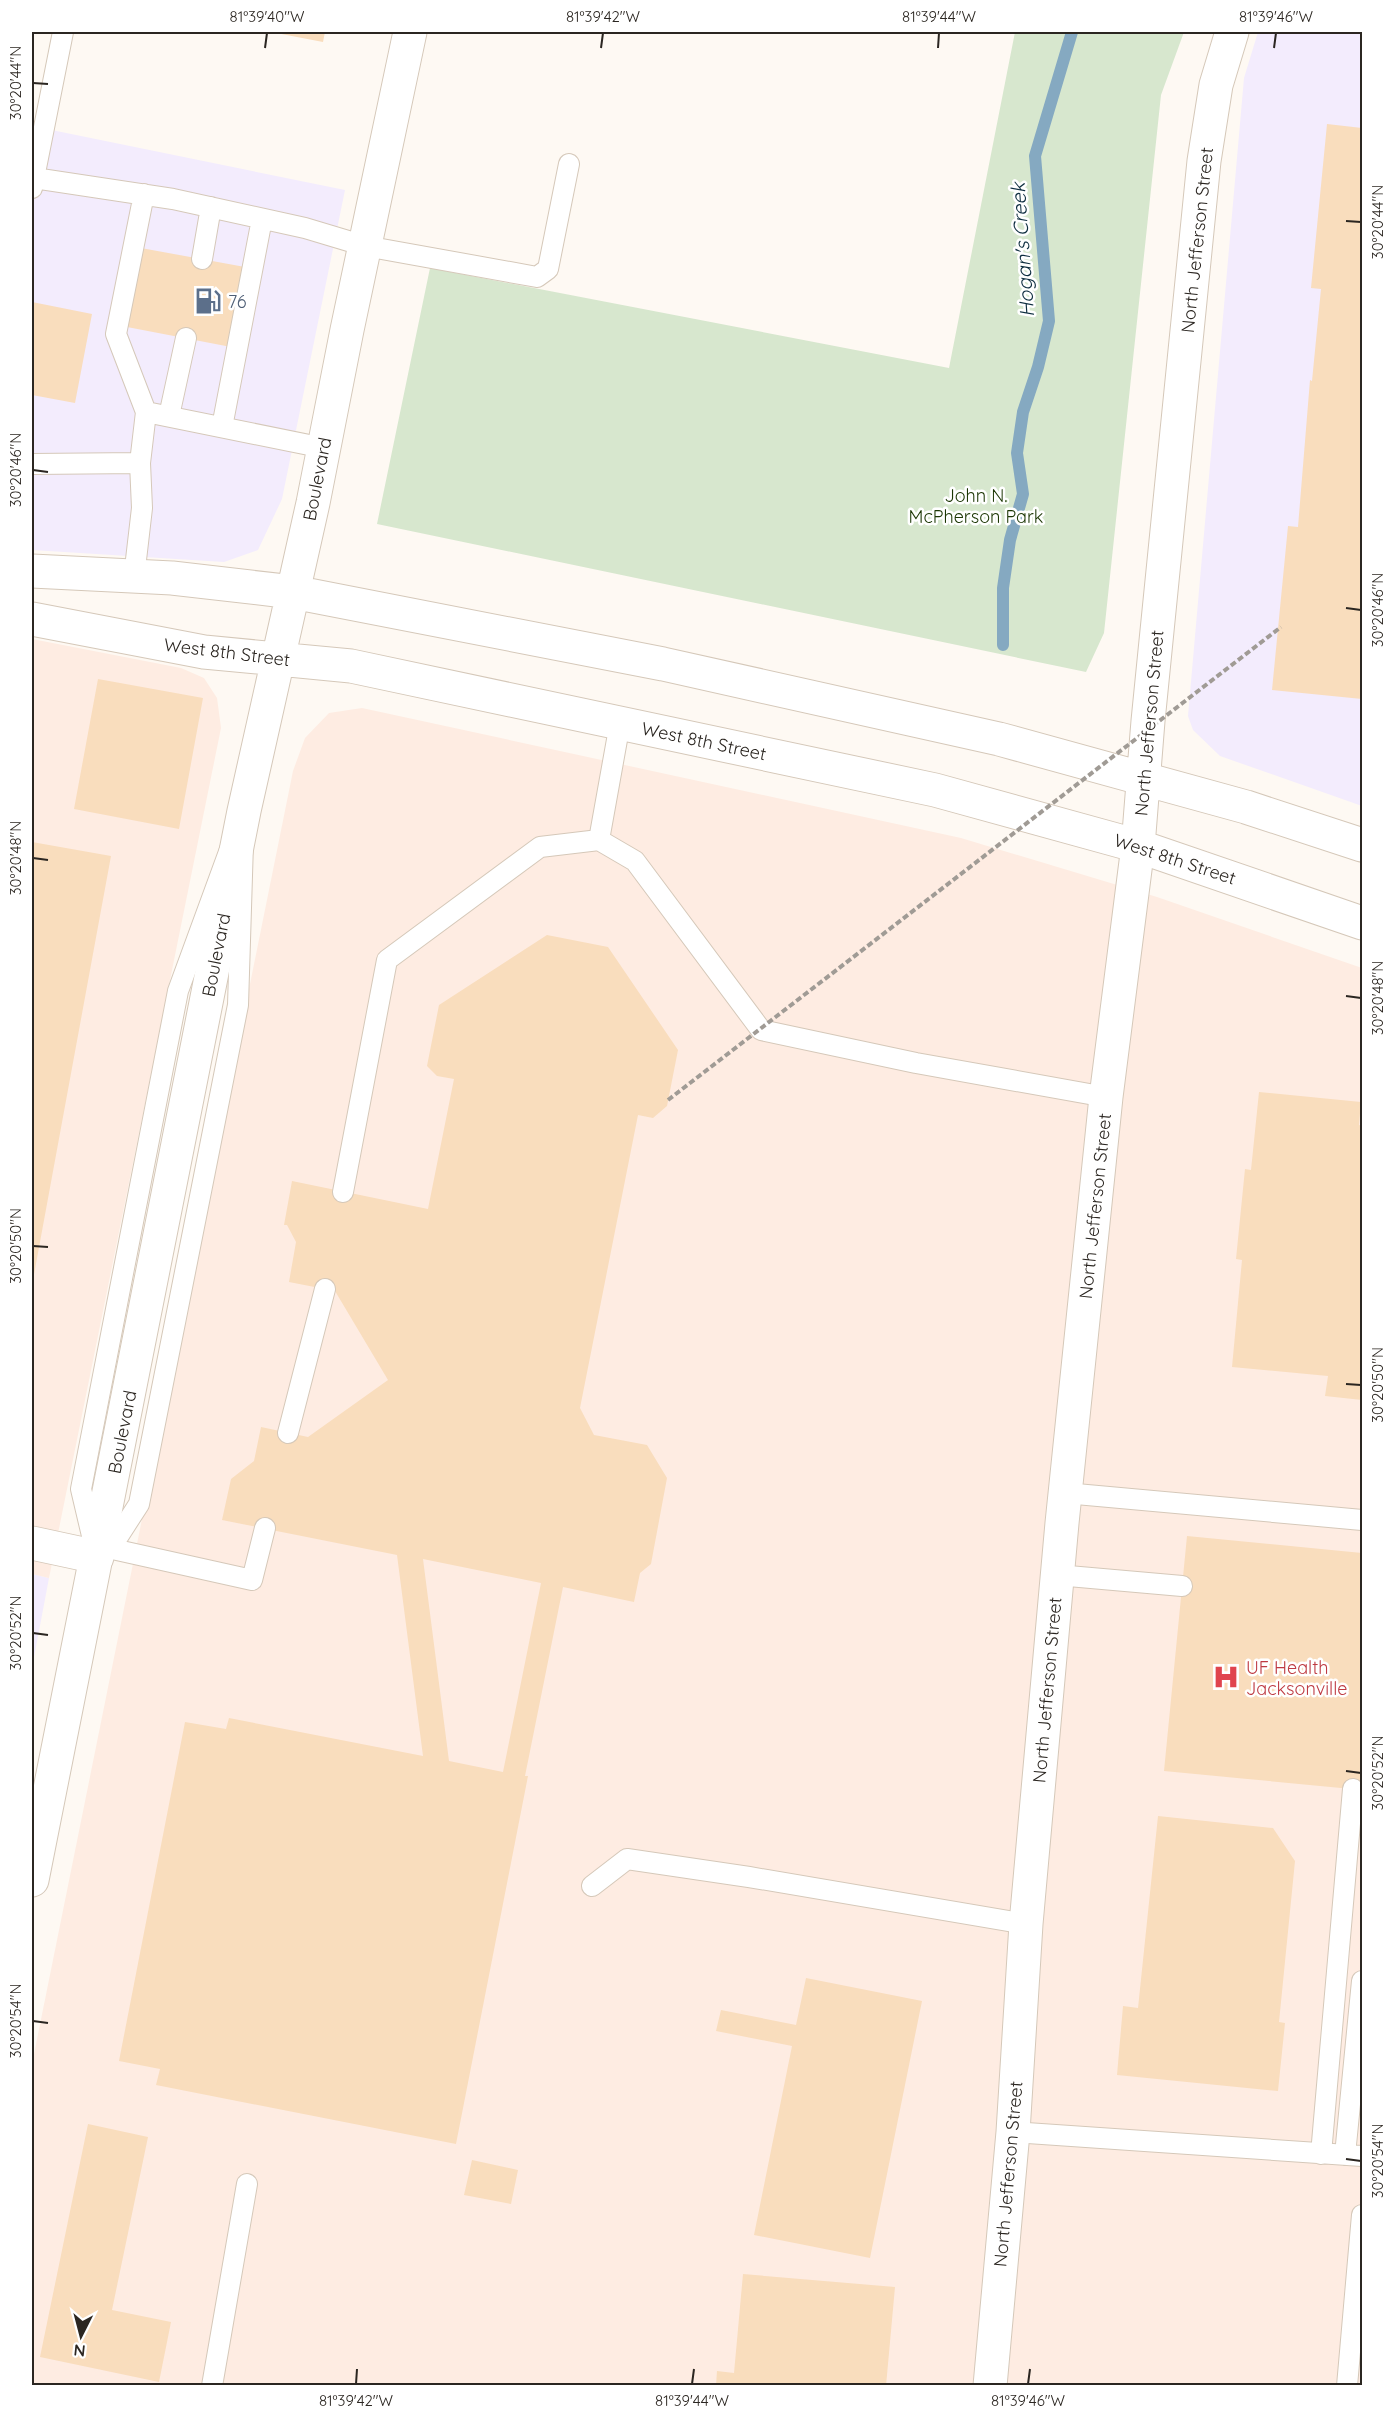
<svg xmlns="http://www.w3.org/2000/svg" width="1394" height="2417" font-family="Quicksand,sans-serif">
<style>
.commercial{fill:#f3ecfd}
.medical{fill:#feece2}
.green{fill:#d7e7ce}
.lines{fill:none;stroke-linecap:round;stroke-linejoin:round}
.stream{stroke:#85a9c1;stroke-width:12}
.building{fill:#f9ddbd;fill-rule:evenodd}
.lane-casing{stroke:#d5c8b9;stroke-width:22}
.street-casing{stroke:#d5c8b9;stroke-width:35}
.secondary-casing{stroke:#d5c8b9;stroke-width:35}
.lane{stroke:#fff;stroke-width:20}
.street{stroke:#fff;stroke-width:33}
.secondary{stroke:#fff;stroke-width:33}
.path-bridge{stroke:#a09b95;stroke-width:4;stroke-dasharray:6 3;stroke-linecap:butt}
.ticks{fill:none;stroke:#2b2621;stroke-width:2}
.labels{text-anchor:middle;dominant-baseline:central;stroke-width:5;stroke-linejoin:round;paint-order:stroke}
.street-label{font-size:18px;fill:#2b2621;stroke:#fff}
.service-label{font-size:18px;fill:#4e5e75;stroke:#fff;text-anchor:start}
.park-label{font-size:18px;fill:#1b3603;stroke:#fff}
.health-label{font-size:18px;fill:#be3a42;stroke:#fff;text-anchor:start}
.water-label{font-size:20px;font-style:italic;fill:#0d2d3f;stroke:#fff}
.neatline{fill:none;stroke:#2b2621;stroke-width:2}
.ticks-label{font-size:15px;text-anchor:middle;fill:#2b2621}
</style>
<rect width="100%" height="100%" fill="#fef9f3"/>
<path class="commercial" d="M1258,32H1362V806L1220,756L1193,730L1188,716L1244,78Z
M32,126L345,190L282,499L258,550L224,562L32,550Z
M32,1574L49,1578L32,1668Z"/>
<path class="medical" d="M32,639L181,668L204,678L217,698L221,728L49,1578L32,1574Z
M362,708L961,838L1157,897L1362,968V2385L32,2386V2064L293,771L305,738L329,713Z"/>
<path class="green" d="M1015,32H1184L1161,95L1104,633L1086,672L377,524L430,268L949,368Z"/>
<g class="lines">
<path class="stream" d="M1003,645V588L1010,540L1023,494L1017,453L1023,412L1038,367L1049,321L1035,156L1072,32"/>
</g>
<path class="building" d="M271,32H325L323,42Z
M1327,124L1362,128V699L1272,690L1288,526L1298,527L1310,380L1312,381L1321,289L1311,288Z
M141,248L245,267L231,347L127,327Z
M32,302L92,314L75,403L32,395Z
M98,679L203,698L179,829L74,809Z
M32,842L111,856L33,1280H32Z
M547,935L608,947L678,1050L667,1106L653,1118L638,1115L580,1408L594,1435L647,1445L667,1478L651,1564L640,1573L634,1602L563,1587L525,1776H528L456,2144L156,2085L160,2069L119,2061L185,1722L226,1729L229,1718L423,1756L397,1555L222,1520L231,1479L254,1461L261,1427L308,1437L388,1380L335,1291L289,1282L296,1242L287,1225H284L292,1181L428,1209L454,1079L437,1076L427,1066L439,1005ZM423,1559L541,1583L503,1772L449,1761Z
M1259,1092L1361,1102L1359,1125L1362,1126V1400L1325,1396L1328,1376L1232,1367L1242,1260L1236,1259L1245,1169L1251,1170Z
M1187,1536L1362,1553V1790L1164,1771Z
M1158,1816L1273,1828L1295,1861L1279,2022L1285,2023L1278,2091L1117,2075L1123,2006L1138,2008Z
M806,1978L922,2001L870,2258L754,2235L792,2046L716,2031L721,2010L796,2025Z
M88,2124L148,2137L112,2310L171,2322L159,2382L40,2357Z
M472,2160L518,2170L511,2204L464,2195Z
M743,2274L895,2287L886,2386H716L717,2371L734,2373Z"/>
<g class="lines">
<g class="lane-casing">
<path id="lane" d="M34,178L173,199L305,228L365,246L537,277L548,269L569,164
M32,188L63,32
M144,194L116,334L146,412
M202,259L211,207
M169,416L186,338
M222,427L262,219
M32,464L140,463
M134,577L142,508L140,463L146,412L324,448
M620,723L599,840L635,861L761,1030L916,1063L1106,1097
M244,811L238,1005L139,1504L110,1549L97,1557L81,1489L178,991Z
M343,1192L387,960L540,847L599,840
M288,1433L325,1289
M1065,1493L1362,1520
M99,1546L252,1580L265,1528
M1057,1575L1182,1586
M592,1886L627,1859L749,1877L1026,1924
M1013,2132L1362,2156
M1321,2154L1353,1789
M1345,2155L1362,1981
M212,2386L247,2184
M1347,2386L1362,2215"/>
</g>
<g class="street-casing">
<path id="street" d="M32,1543L97,1557
M990,2386L1013,2132L1026,1924L1062,1523L1106,1097L1138,846"/>
</g>
<g class="secondary-casing">
<path id="secondary" d="M32,571L172,578L293,592L663,664L999,739L1246,807L1362,845
M32,619L204,652L351,666L935,790L1138,846L1362,923
M1138,846L1148,721L1204,161L1216,85L1232,32
M32,1880L244,811L313,503L347,330L410,32"/>
</g>
<use href="#lane" class="lane"/>
<use href="#street" class="street"/>
<use href="#secondary" class="secondary"/>
<path class="path-bridge" d="M668,1100L1281,627"/>
</g>
<path class="ticks" d="M265,48L267,33M601,48L603,33M938,48L939,33M1274,48L1276,33M33,83L48,84M1346,221L1361,222M33,470L48,472M1346,608L1361,610M33,858L48,860M1346,996L1361,998M33,1246L48,1247M1346,1384L1361,1385M33,1633L48,1635M1346,1771L1361,1773M33,2021L48,2023M1346,2159L1361,2161M356,2384L357,2369M692,2384L694,2369M1028,2384L1030,2369"/>
<defs>
<g id="fuel-bare" transform="scale(2.07)"><path d="M-5.5-6h7V0h2V4h1.3V-2.5L3-4.5l.8-.8L6-3V5H2.5V1h-1V6h-7ZM-4.2-4.7v3.2H.2V-4.7Z" fill="#5c6f8a" stroke="#fff" stroke-width="2.5" paint-order="stroke"/></g>
<g id="hospital-bare" transform="scale(2.07)"><path d="M-5-5h3v3.5h4V-5h3V5h-3V1.5h-4V5h-3Z" fill="#e0444e" stroke="#fff" stroke-width="2.5" paint-order="stroke"/></g>
</defs>
<g fill-rule="evenodd">
<use href="#fuel-bare" x="208" y="301"/>
<use href="#hospital-bare" x="1226" y="1677"/>
</g>
<g class="labels">
<g class="street-label">
<text transform="translate(1197 240) rotate(-84)">North Jefferson Street</text>
<text transform="translate(317 479) rotate(-79)">Boulevard</text>
<text transform="translate(227 652) rotate(7)">West 8th Street</text>
<text transform="translate(1149 723) rotate(-85)">North Jefferson Street</text>
<text transform="translate(704 741) rotate(12)">West 8th Street</text>
<text transform="translate(1175 859) rotate(18)">West 8th Street</text>
<text transform="translate(216 955) rotate(-79)">Boulevard</text>
<text transform="translate(1095 1206) rotate(-84)">North Jefferson Street</text>
<text transform="translate(122 1432) rotate(-79)">Boulevard</text>
<text transform="translate(1047 1690) rotate(-85)">North Jefferson Street</text>
<text transform="translate(1008 2174) rotate(-85)">North Jefferson Street</text>
</g>
<g class="service-label">
<text x="228" y="301">76</text>
</g>
<g class="park-label">
<text x="976" y="495">John N.<tspan x="976" dy="21">McPherson Park</tspan></text>
</g>
<g class="health-label">
<text x="1246" y="1667">UF Health<tspan x="1246" dy="21">Jacksonville</tspan></text>
</g>
<g class="water-label">
<text transform="translate(1022 250) rotate(-94)">Hogan's Creek</text>
</g>
</g>
<rect width="1394" height="2417" fill="none" stroke="#ffffff" stroke-width="66"/>
<g transform="translate(81 2336) rotate(186)" stroke="#ffffff" stroke-width="4.5" paint-order="stroke">
<path d="M0-4.5L10 22L0 15L-10 22Z" fill="#2b2621"/>
<text y="-9" font-size="16" font-weight="bold" text-anchor="middle" fill="#2b2621">N</text>
</g>
<rect x="33" y="33" width="1328" height="2351" class="neatline"/>
<g class="ticks-label">
<text x="267" y="22">81°39'40"W</text>
<text x="603" y="22">81°39'42"W</text>
<text x="939" y="22">81°39'44"W</text>
<text x="1276" y="22">81°39'46"W</text>
<text transform="translate(16 83) rotate(-90)" y="5">30°20'44"N</text>
<text transform="translate(1378 222) rotate(-90)" y="5">30°20'44"N</text>
<text transform="translate(16 470) rotate(-90)" y="5">30°20'46"N</text>
<text transform="translate(1378 610) rotate(-90)" y="5">30°20'46"N</text>
<text transform="translate(16 858) rotate(-90)" y="5">30°20'48"N</text>
<text transform="translate(1378 998) rotate(-90)" y="5">30°20'48"N</text>
<text transform="translate(16 1246) rotate(-90)" y="5">30°20'50"N</text>
<text transform="translate(1378 1385) rotate(-90)" y="5">30°20'50"N</text>
<text transform="translate(16 1633) rotate(-90)" y="5">30°20'52"N</text>
<text transform="translate(1378 1773) rotate(-90)" y="5">30°20'52"N</text>
<text transform="translate(16 2021) rotate(-90)" y="5">30°20'54"N</text>
<text transform="translate(1378 2161) rotate(-90)" y="5">30°20'54"N</text>
<text x="356" y="2406">81°39'42"W</text>
<text x="692" y="2406">81°39'44"W</text>
<text x="1028" y="2406">81°39'46"W</text>
</g>
</svg>
